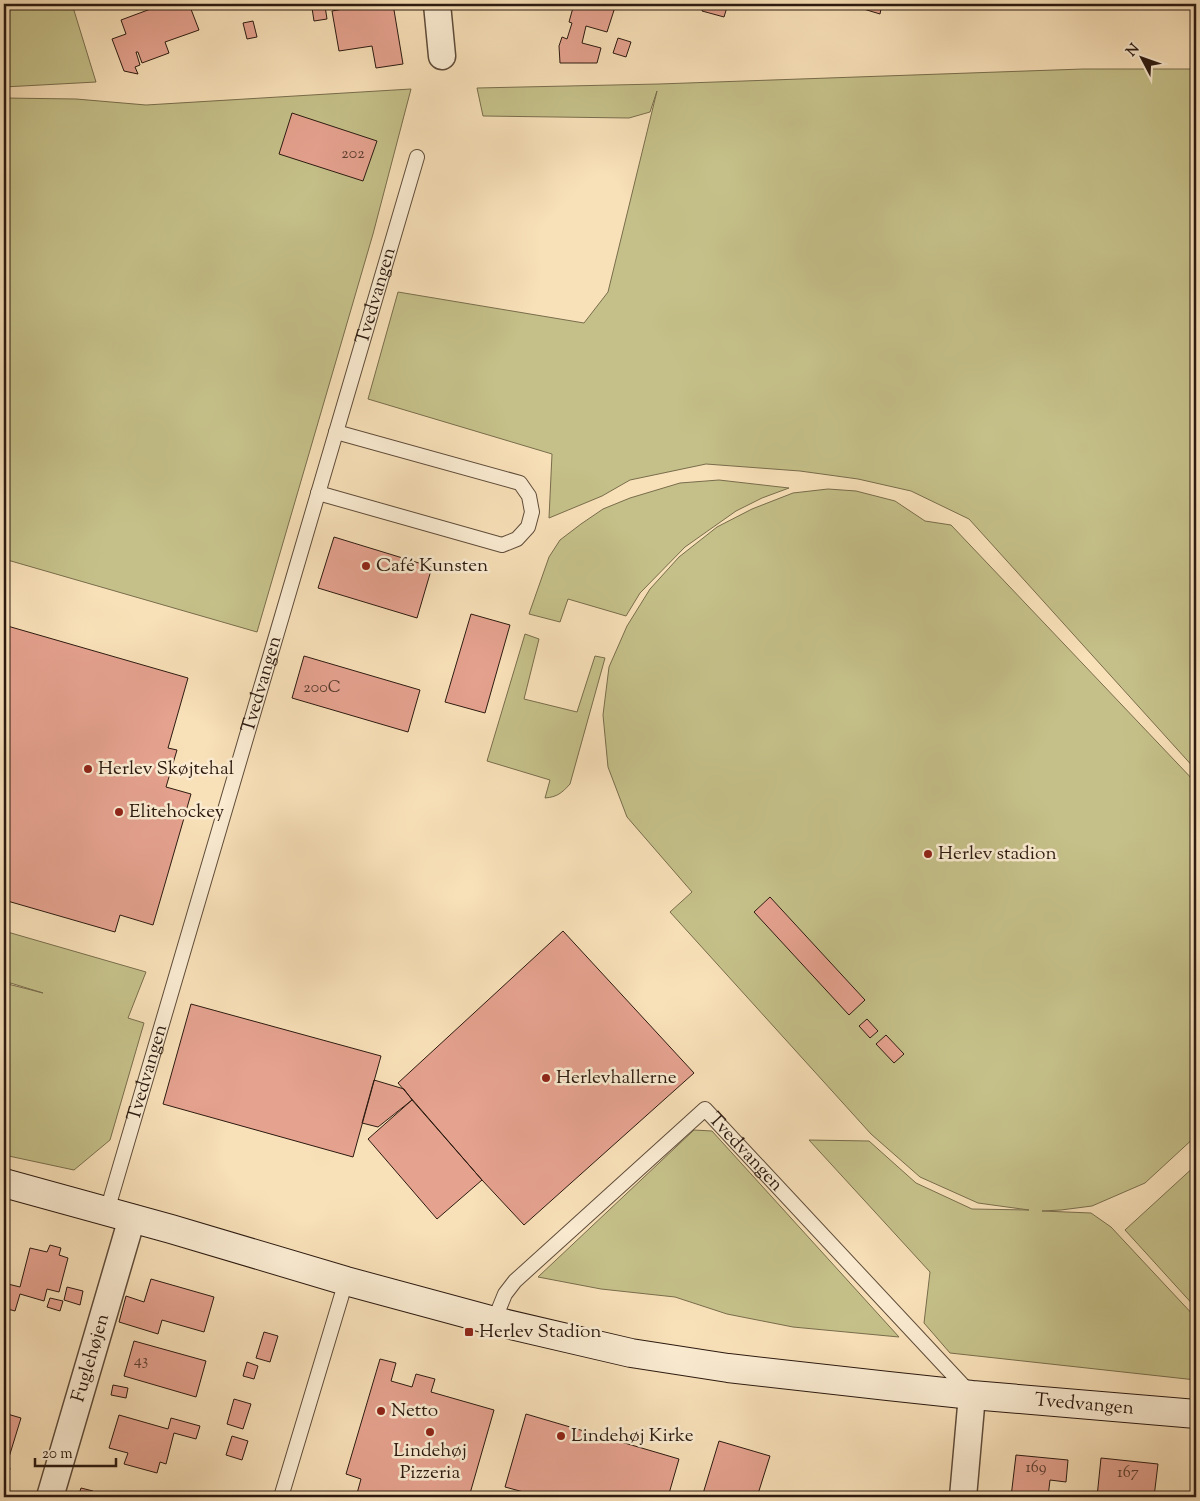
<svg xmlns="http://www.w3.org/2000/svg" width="1200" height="1501" font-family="'Sorts Mill Goudy',serif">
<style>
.green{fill:#c5c089;stroke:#786d4c}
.building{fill:#e5a28f;stroke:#2c1a10}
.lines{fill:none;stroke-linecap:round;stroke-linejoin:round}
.lane-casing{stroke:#5f4c3a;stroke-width:16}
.street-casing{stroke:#5f4c3a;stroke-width:29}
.secondary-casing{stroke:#2c1a10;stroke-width:30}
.lane{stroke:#faebd1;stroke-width:14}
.street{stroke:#faebd1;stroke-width:26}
.secondary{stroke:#faebd1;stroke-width:28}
.poi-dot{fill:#8f2418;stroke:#faebd1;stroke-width:2}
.labels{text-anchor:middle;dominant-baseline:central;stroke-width:5;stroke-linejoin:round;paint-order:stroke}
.number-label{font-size:16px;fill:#5a3c30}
.street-label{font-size:19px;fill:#2c1a10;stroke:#faebd1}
.poi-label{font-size:19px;fill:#2c1a10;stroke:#faebd1;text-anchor:start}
</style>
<rect width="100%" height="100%" fill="#f8e0b8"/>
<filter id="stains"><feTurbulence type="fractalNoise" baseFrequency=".004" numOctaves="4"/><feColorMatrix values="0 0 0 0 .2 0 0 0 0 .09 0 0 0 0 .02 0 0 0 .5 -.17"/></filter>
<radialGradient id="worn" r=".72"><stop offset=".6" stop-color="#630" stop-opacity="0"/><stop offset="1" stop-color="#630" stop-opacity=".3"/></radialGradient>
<path class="green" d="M4,4H72L96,82L4,87Z
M1083,69H1196V770L969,519L911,491L858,479L800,471L706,464L630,480L602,496L549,518L552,454L368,399L398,292L584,323L608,292L657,91L650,112L629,118L483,116L477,88L659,84Z
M411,89L373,234L257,632L4,559V98L76,99L146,105Z
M719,480L789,488L762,498L736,511L685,547L640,593L626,616L568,599L560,622L529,614L549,557L560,540L581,524L603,509L630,498L680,483Z
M828,489L856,491L895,501L925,521L951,525L1196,783V1136L1145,1183L1092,1206L1061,1210L1042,1211L1091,1213L1111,1227L1196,1318V1380L950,1353L924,1323L930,1272L809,1140L869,1141L916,1183L972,1209L1029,1210L978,1203L920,1177L871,1134L670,912L692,892L627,817L608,767L603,715L609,667L627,626L650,589L679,557L717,527L752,509L793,493Z
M525,634L539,639L524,699L577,712L595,656L605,658L570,784C562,793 557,797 545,798L550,780L487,761Z
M4,931L146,972L128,1018L144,1023L110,1140L74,1170L4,1155V983L43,993L4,981Z
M694,1130L712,1131L899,1337L793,1327L727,1314L675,1297L601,1289L538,1277Z
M1196,1165V1308L1125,1230Z"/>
<path class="building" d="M164,4H189L199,30L165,42L169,53L142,63L138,52H136L140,65L135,67L138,74L124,71L112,39L126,34L121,20Z
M372,4H393L403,64L376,68L372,46L339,51L332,11Z
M574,4H616L607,32L586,26L582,43L601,48L597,63H560L559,46L562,37L567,39L572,23L569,22Z
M703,4H728L724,17L702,11Z
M847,4H882L880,14Z
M325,6L327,19L314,21L312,8Z
M253,21L257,37L247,39L243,23Z
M618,38L631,42L626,57L613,53Z
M292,113L377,141L363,181L279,154Z
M334,537L432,567L417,618L318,588Z
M471,614L510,625L485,713L445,702Z
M4,625L188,678L168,748L177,750L166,787L191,794L153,925L120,915L115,932L4,900Z
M304,656L420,690L408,732L292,698Z
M770,897L865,1000L849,1015L754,912Z
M563,931L694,1073L524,1225L482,1180L398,1083Z
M191,1004L381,1056L353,1157L163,1104Z
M867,1019L878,1031L870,1038L859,1026Z
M886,1035L904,1054L894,1063L876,1044Z
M374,1080L404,1089L412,1100L378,1127L362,1123Z
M412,1100L482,1180L437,1219L368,1139Z
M50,1245L61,1248L59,1255L68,1258L59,1292L47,1289L44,1301L20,1294L15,1311L4,1308V1301L8,1284L20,1287L30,1248L47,1252Z
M151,1279L214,1297L204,1332L162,1320L158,1334L119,1322L126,1296L144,1302Z
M67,1287L83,1291L80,1305L64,1300Z
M50,1298L63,1301L60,1311L47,1307Z
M264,1332L278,1336L270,1362L256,1358Z
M134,1341L206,1361L196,1397L124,1376Z
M380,1359L396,1363L391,1381L412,1387L416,1374L435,1379L431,1392L494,1410L469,1497H356L361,1479L346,1474Z
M247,1362L258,1366L254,1379L243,1376Z
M113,1385L128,1388L126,1398L111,1395Z
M234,1399L251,1404L243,1429L227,1424Z
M4,1413L21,1418L6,1467L10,1468L4,1490Z
M526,1414L679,1459L668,1497H542L505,1487Z
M119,1415L168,1429L171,1418L200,1426L196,1439L174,1433L166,1464L160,1462L157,1473L124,1464L128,1453L109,1448Z
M232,1436L248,1441L242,1460L226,1455Z
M719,1441L770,1456L757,1497H702Z
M1016,1455L1068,1460L1066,1482L1050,1480L1048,1497H1011Z
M1101,1458L1158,1464L1154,1497H1097Z
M81,1488L93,1491L91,1497H78Z"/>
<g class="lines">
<g class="lane-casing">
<g id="lane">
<path d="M318,493L502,545L517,539L528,527L532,512L529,496L520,483L336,432"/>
<path id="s1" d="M107,1211L417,157"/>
<path id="s2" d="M494,1321L505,1294L515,1281L705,1109L971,1394"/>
<path d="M281,1497L346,1281"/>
</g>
</g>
<g class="street-casing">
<g id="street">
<path d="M437,4L442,56"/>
<path id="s3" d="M50,1497L132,1218"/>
<path d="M963,1497L972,1395"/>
</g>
</g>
<g class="secondary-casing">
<g id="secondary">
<path id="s4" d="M4,1183L171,1229L346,1281L494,1321L631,1353L728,1368L888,1386L972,1395L1196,1414"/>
</g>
</g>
<use href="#lane" class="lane"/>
<use href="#street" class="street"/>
<use href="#secondary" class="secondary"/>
</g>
<g class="poi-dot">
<circle cx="366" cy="566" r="5"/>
<circle cx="88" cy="769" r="5"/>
<circle cx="119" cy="812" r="5"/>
<circle cx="928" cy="854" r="5"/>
<circle cx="546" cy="1078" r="5"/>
<rect x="464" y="1327" width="10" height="10" rx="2.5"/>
<circle cx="381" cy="1411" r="5"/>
<circle cx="430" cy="1432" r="5"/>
<circle cx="561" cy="1436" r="5"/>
</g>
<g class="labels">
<g class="number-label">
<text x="353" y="154">202</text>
<text x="322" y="688">200C</text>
<text x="141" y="1361">43</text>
<text x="1036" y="1468">169</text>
<text x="1128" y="1473">167</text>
</g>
<g class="street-label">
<text stroke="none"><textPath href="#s1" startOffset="954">Tvedvangen</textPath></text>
<text stroke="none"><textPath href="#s1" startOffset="549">Tvedvangen</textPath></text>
<text stroke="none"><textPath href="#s1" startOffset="144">Tvedvangen</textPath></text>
<text stroke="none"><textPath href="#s2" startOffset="361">Tvedvangen</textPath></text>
<text stroke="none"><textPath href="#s3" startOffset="145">Fuglehøjen</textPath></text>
<text stroke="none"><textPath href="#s4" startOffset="1106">Tvedvangen</textPath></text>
</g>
<g class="poi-label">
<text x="376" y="566">Café Kunsten</text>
<text x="98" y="769">Herlev Skøjtehal</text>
<text x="129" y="812">Elitehockey</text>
<text x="938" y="854">Herlev stadion</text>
<text x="556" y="1078">Herlevhallerne</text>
<text x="479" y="1332">Herlev Stadion</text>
<text x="391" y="1411">Netto</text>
<text x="571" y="1436">Lindehøj Kirke</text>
<text x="430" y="1451" text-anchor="middle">Lindehøj<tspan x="430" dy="22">Pizzeria</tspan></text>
</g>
</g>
<rect width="1200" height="1501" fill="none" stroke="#f8e0b8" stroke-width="20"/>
<rect x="5" y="5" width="1190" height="1491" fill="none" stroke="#2c1a10" stroke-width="2.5"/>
<rect x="10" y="10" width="1180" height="1481" fill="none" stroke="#2c1a10"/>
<g transform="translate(1142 58) rotate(311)" stroke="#faebd1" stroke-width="4" paint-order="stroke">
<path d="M0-4L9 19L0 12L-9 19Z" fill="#2c1a10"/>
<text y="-8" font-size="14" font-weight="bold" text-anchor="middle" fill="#2c1a10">N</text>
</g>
<path d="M35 1458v8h81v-8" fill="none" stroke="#2c1a10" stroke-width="2.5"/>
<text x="42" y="1458" font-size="15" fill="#2c1a10" stroke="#faebd1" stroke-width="4" paint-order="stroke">20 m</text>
<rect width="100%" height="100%" filter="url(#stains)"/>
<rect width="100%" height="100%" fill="url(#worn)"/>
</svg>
